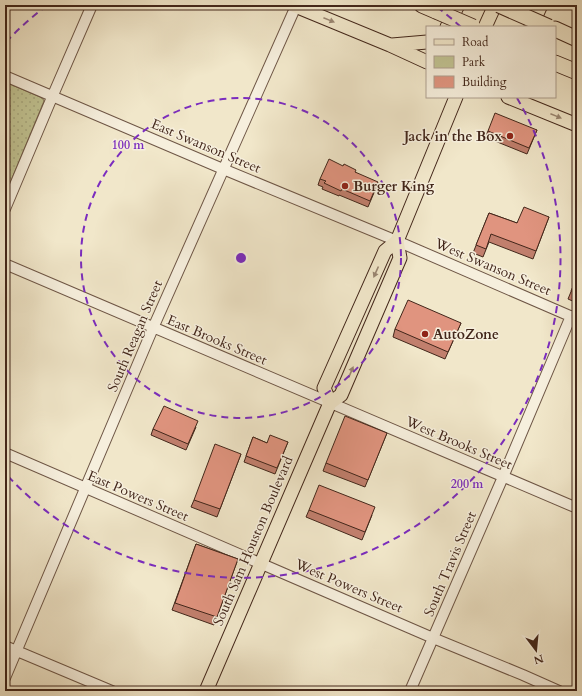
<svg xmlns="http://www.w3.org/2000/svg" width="582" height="696" font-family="Cardo,serif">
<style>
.green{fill:url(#green-dots);stroke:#827456}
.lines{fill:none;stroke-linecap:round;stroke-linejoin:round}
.minor-casing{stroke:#6e5646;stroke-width:12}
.major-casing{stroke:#42261a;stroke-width:15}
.highway-casing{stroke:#42261a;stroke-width:17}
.minor{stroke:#f6efdd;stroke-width:10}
.major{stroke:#f1e7ca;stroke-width:13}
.highway{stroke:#f1e7ca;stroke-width:15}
.highway-bridge-casing{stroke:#42261a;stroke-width:17;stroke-linecap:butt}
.highway-bridge{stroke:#f1e7ca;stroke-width:15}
.wall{fill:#c17f6d;stroke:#42261a}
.building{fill:#e0947f;stroke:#42261a}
.oneway{fill:#9a8672}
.ring{fill:none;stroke:#7b2cbf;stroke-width:2;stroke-dasharray:7 5}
.poi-dot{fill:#8f2418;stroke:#f6efdd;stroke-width:1.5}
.labels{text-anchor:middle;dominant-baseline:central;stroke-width:3;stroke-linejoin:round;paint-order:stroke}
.poi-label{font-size:14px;font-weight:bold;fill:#42261a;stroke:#f6efdd;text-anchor:start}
.street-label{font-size:14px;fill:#42261a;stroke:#f6efdd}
.centre{fill:#7b2cbf;stroke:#f6efdd;stroke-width:2}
.ring-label{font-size:12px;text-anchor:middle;font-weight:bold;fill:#7b2cbf;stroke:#f6efdd;stroke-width:3;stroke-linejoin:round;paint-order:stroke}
</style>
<defs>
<pattern id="green-dots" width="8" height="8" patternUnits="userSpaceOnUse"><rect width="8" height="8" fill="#c1c392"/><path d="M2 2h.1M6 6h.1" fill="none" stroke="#a7a77d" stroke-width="1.8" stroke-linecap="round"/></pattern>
</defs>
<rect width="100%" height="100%" fill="#f1e7ca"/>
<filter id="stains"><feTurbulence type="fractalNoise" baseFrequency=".005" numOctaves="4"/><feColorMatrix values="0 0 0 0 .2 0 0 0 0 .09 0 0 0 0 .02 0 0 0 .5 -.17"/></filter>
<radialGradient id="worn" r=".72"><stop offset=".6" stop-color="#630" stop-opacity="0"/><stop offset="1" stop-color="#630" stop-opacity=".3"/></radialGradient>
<path class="green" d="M5,82L40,97L43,99L44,101L5,195Z"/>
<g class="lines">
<g class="minor-casing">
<path id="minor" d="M5,76L223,169L397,241L577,319
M5,209L53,95L92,5
M5,264L577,508
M5,453L433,638L523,675L559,691
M5,646L112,691
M5,678L153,328L296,6
M410,691L503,477L571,316"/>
</g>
<g class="major-casing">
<path id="major" d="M293,5L390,45L427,62
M447,27L458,5
M485,27L495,5
M531,27L541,5
M392,45L427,42
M508,97L577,125
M330,403L324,388L385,251L397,241L456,97
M206,691L330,403L341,395L400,258L397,241"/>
</g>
<g class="highway-casing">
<path id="highway" d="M422,5L436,11
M555,29L577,39
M555,63L577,72"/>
</g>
<use href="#minor" class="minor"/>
<use href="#major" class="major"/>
<use href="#highway" class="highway"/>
<g class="highway-bridge-casing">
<path id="highway-bridge" d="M499,5L549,27
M436,11L473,27"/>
</g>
<use href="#highway-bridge" class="highway-bridge"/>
</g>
<path class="wall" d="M537,130L527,154L485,137L488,131Z
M355,172L376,188L368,207L339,195V196L322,189L323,187L318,185L320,179Z
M489,213L517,223L549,217L533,259L489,242L483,257L473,253Z
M577,277V303L568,299Z
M461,323L445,359L393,337L395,329Z
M196,427L186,450L151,435L153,429Z
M387,433L365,487L323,471L326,463Z
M253,437L267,443L288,442L275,474L244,462Z
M241,454L217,517L191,507L194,500Z
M309,510L372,515L362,540L306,517Z
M196,544L238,559L214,625L172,610Z"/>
<path class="building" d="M495,113L537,130L529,148L488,131Z
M329,159L343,166L344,164L356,170L355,172L378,182L370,201L342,189L341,191L324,183L326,181L320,179Z
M524,207L549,217L536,251L491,234L486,249L476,245L489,213L517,223Z
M577,277V294L571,291Z
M408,300L461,323L448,352L395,329Z
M164,406L198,421L188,444L153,429Z
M345,416L387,433L368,480L326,463Z
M270,435L288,442L277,468L246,456L253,437L267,443Z
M215,444L241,454L220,509L194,500Z
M319,485L375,507L365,532L309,510Z
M196,544L238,559L217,617L175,603Z"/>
<defs><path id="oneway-solid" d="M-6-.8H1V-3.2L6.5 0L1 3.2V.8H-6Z"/></defs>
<g class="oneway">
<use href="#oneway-solid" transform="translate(329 20) rotate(22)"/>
<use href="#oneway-solid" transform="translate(556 116) rotate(22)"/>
<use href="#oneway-solid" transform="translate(376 272) rotate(114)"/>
<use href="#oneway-solid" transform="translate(351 372) rotate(-67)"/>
</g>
<g class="ring">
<circle cx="241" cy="258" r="160"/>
<path d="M6 42A319 319 0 0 1 45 7M437 7A319 319 0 0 1 461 27M517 98A319 319 0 0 1 6 474"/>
</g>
<g class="poi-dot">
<circle cx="510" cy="136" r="4"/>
<circle cx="345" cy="186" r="4"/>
<circle cx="425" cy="334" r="4"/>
</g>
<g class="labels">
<g class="poi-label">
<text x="502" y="136" text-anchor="end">Jack in the Box</text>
<text x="353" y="186">Burger King</text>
<text x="433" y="334">AutoZone</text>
</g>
<g class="street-label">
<text transform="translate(206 146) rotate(23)">East Swanson Street</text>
<text transform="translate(493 267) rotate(23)">West Swanson Street</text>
<text transform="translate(135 336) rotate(-67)">South Reagan Street</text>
<text transform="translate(217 340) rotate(23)">East Brooks Street</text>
<text transform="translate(459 443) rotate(23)">West Brooks Street</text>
<text transform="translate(138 496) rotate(23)">East Powers Street</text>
<text transform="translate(253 541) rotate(-67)">South Sam Houston Boulevard</text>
<text transform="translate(450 564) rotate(-67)">South Travis Street</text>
<text transform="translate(349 586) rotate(23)">West Powers Street</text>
</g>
</g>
<circle cx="241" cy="258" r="6" class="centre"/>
<g class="ring-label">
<text x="128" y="149">100 m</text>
<text x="467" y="488">200 m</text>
</g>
<rect width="582" height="696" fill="none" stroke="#f1e7ca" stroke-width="20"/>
<rect x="6" y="6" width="570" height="684" fill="none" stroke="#42261a" stroke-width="2"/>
<rect x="10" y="10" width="562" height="676" fill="none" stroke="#42261a"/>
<rect x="426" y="26" width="130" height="72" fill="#f6efdd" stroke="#ae9f8f"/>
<rect x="434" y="39" width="20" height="6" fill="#f1e7ca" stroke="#ae9f8f"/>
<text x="462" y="46" font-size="12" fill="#42261a">Road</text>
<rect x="434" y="56" width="20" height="12" fill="#c1c392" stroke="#ae9f8f"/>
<text x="462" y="66" font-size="12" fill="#42261a">Park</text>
<rect x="434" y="76" width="20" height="12" fill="#e0947f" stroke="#ae9f8f"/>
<text x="462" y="86" font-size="12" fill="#42261a">Building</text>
<g transform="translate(536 650) rotate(164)" stroke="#f6efdd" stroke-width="3" paint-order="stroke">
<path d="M0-3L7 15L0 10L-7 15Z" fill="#42261a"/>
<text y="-6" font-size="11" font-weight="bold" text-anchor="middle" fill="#42261a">N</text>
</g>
<rect width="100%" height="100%" filter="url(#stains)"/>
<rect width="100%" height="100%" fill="url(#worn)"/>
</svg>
